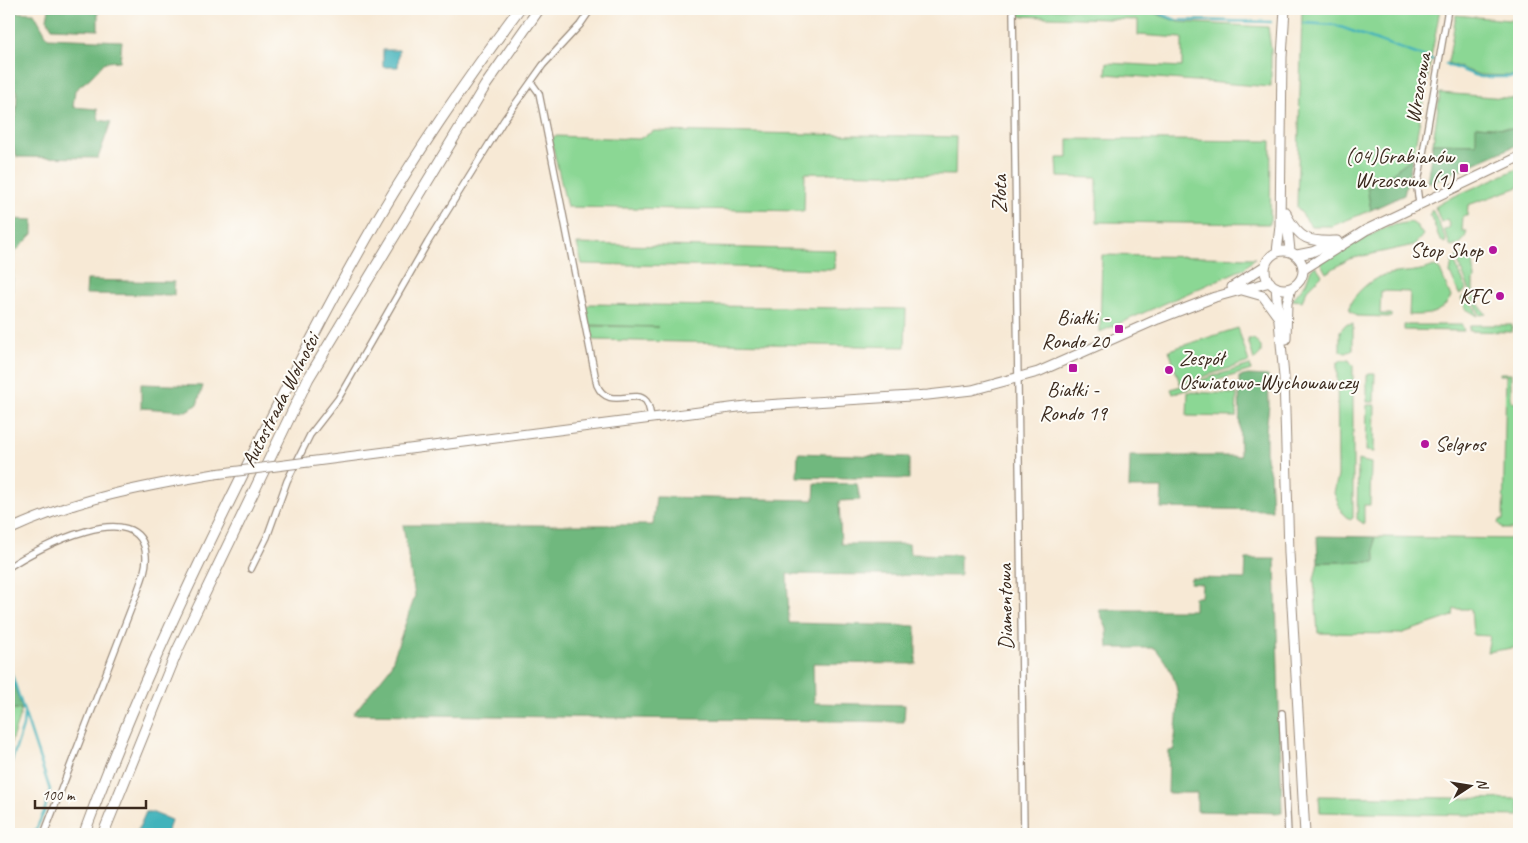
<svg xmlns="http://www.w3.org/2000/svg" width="1528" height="843" font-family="Caveat,sans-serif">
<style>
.green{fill:#8bd794;stroke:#638059}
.forest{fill:#70b87e;stroke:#56714e}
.water{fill:#43b3bb;stroke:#3f6e6c}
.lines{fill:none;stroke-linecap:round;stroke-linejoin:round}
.stream{stroke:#43b3bb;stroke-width:2.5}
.street-casing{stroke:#998a7a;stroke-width:8}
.secondary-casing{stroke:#998a7a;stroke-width:11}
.primary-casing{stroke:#998a7a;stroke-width:11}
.highway-casing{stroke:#998a7a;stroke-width:12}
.street{stroke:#fff;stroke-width:5.5}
.secondary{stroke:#fff;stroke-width:9}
.primary{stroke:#fff;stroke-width:9}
.highway{stroke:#fff;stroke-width:10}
.primary-bridge-casing{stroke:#998a7a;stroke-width:11;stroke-linecap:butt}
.primary-bridge{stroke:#fff;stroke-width:9}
.poi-dot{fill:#b5179e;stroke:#fdfcf7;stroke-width:2}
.labels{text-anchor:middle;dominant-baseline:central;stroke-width:4;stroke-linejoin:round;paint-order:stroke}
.street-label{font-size:21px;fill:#3b2a1e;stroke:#fdfcf7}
.poi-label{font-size:21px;fill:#3b2a1e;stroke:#fdfcf7;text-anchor:end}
</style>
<rect width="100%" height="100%" fill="#fdfcf7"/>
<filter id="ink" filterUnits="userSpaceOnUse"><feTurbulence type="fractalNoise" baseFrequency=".02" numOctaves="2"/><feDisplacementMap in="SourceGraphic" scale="10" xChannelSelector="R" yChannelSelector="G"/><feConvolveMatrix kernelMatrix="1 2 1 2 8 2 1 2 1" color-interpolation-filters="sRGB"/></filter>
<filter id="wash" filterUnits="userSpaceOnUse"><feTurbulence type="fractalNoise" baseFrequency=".0096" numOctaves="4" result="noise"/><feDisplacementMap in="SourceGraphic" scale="20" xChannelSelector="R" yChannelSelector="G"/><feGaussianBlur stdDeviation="1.12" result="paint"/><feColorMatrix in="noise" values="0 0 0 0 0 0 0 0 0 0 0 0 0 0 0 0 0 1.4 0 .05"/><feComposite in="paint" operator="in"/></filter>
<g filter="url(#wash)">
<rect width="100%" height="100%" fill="#f7e9d5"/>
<path class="green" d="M1019,9H1143L1178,22L1268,27L1271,49V87L1106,74L1107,63L1182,67V38L1138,35V20L1018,16Z
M1302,9H1440L1413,157L1376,185L1367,188L1371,210L1332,226H1311L1297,207Z
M1456,15L1519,21V76L1480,75L1448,63Z
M1440,93L1519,99V129L1477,126L1476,144L1433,143Z
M654,131L956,137L955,175L805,173L804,211L567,207L551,139L555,136L639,139Z
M1068,139L1271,141L1270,224L1097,222V178L1058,177L1057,158H1068Z
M1519,168V187L1468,205L1467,216H1463L1462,231H1467C1465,241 1460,245 1451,247L1444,230L1450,227L1447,219L1441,222L1435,207L1448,199Z
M1432,209L1446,240L1445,243L1440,240L1430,214Z
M1411,222L1417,226L1423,235L1414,245L1349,259L1326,273L1320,262L1388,226Z
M577,244L835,250L834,269L582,264Z
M1466,253L1473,260L1475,279L1473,280V294L1478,297L1479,305L1486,314L1480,315L1456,257Z
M1102,255L1255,258L1245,268L1100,332Z
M1452,261L1456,265L1466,288L1465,291L1459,294L1450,273Z
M1316,266L1322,275L1307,290L1302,301L1292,300L1306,283L1311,269Z
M1434,266L1440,270L1451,297C1439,315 1430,315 1409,315L1410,292L1381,291L1380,314H1391V317L1357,316L1350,311C1348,304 1353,299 1357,294C1383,264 1405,278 1434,266Z
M1467,295L1470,297L1478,316L1466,309L1461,298Z
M590,304L906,309L905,347L593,340L590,326L658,327L589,325L586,308Z
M1346,324H1353V349L1346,353L1340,351V331Z
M1404,325H1462L1464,331L1404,330Z
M1470,325H1512V332L1469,331Z
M1238,328L1249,362L1180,384L1169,350Z
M1248,339H1254L1261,347V353L1254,360Z
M1342,360H1349L1353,366V518L1350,520L1342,513L1334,493L1338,476L1337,363Z
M1250,365L1251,370L1173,394L1171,389Z
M1369,373H1375L1374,402H1367V376Z
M1500,373H1511V402L1519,403V529H1503L1498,523L1499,520H1503L1506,375H1500Z
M1188,392L1237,394L1236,417L1187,416Z
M1367,405H1375L1374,452L1366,451Z
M1358,460L1371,463L1370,505H1364V524L1357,519Z
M1374,537L1519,539V647L1487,652L1490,636L1473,635L1471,609H1454L1453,616L1400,634L1318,633L1314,580L1318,562H1375Z
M9,709H22L9,748Z
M1319,796L1519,799V816L1320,812Z"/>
<path class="forest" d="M49,9H98V30L52,28L47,19Z
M9,12L34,13L48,38L122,41L120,61L105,62L90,78L75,90L73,107L97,109L99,120L111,122L98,158L17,157L9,135V117H16L17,90L9,89Z
M1476,126L1519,129V144L1433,182H1427L1433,143L1476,144Z
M1413,157L1404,195L1371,210L1367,188L1376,185Z
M9,219L33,220V234L14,253L12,292H9Z
M87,280L174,282V295L86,294Z
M1248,375L1268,376L1269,405L1266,430V458L1270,473L1272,510L1161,508L1162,488H1129L1130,456H1240L1239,377Z
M141,384L203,386L197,405L186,411L141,408Z
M798,453L909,457V479L797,477Z
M815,483L857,484L860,500L839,501L841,544H909L910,554L960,555V576L787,574L789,623L916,626V664L813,663L814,703L905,705L904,722L353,714L390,668L415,596L403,525H653L656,497L814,500Z
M1317,536L1374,537L1375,562H1318Z
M1246,559H1275L1282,813L1197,811V793H1168L1169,751L1174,750C1177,704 1187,687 1155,648H1108L1107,629L1099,610H1194V597H1201L1202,584L1190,583L1191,578L1245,579Z
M9,670L22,709H9Z"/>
<path class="water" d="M383,50H399L398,67H383Z
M146,812H151L171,820L167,834H136Z"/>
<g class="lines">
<path class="stream" d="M1149,9L1176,20L1271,22
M1303,23L1335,25L1433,60
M1446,64L1480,77H1519
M9,666L50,790L44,812L34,834
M9,770L23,726L24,714"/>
</g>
</g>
<g filter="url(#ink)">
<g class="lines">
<g class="street-casing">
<path id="street" d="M1013,9L1024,834
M531,82L539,93L597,385C608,411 635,388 646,401C649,405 650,412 651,417
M1419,203L1417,188L1448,9
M9,567C35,549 142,493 146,556C147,568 141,582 137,593L44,834
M251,569L267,537L287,481L310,435L338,399L428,242L504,120L543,65L580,25L591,9
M1282,713L1288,834"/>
</g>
<g class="secondary-casing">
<path id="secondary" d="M1297,255L1312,252L1337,241
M1304,269L1366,230L1519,157"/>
</g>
<g class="primary-casing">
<path id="primary" d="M1286,212L1290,251
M1287,216C1300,240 1309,242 1335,241
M1265 270a19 19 0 1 1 38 0a19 19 0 1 1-38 0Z
M1277,252L1280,226L1282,57L1285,9
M1232,287L1265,266
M1276,287L1284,377L1289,553L1305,834
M1242,290L1263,296L1279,318
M1286,339L1287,303L1291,288
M308,462L746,406L928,395L972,390L1038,372L1158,319L1215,297L1270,282
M9,530C75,499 144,486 215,474"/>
</g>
<g class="highway-casing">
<path id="highway" d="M84,834C128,713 182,597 239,482C284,392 329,302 380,215C422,144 470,75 519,9
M103,834L178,649L308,379L485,86L539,9"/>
</g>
<use href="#street" class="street"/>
<use href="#secondary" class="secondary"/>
<use href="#primary" class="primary"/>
<use href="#highway" class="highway"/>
<g class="primary-bridge-casing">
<path id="primary-bridge" d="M215,474L308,462"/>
</g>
<use href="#primary-bridge" class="primary-bridge"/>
</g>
</g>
<g class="poi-dot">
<rect x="1459" y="163" width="10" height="10" rx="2.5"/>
<circle cx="1493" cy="250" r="5"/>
<circle cx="1500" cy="296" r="5"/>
<rect x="1114" y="324" width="10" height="10" rx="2.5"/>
<rect x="1068" y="363" width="10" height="10" rx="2.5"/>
<circle cx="1169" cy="370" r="5"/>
<circle cx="1425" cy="444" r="5"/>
</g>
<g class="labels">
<g class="street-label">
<text transform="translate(1418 88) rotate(-80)">Wrzosowa</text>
<text transform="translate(999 194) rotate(-90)">Złota</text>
<text transform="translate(280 400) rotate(-63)">Autostrada Wolności</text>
<text transform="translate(1005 607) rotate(-91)">Diamentowa</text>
</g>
<g class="poi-label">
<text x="1454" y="156">(04)Grabianów<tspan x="1454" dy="24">Wrzosowa (1)</tspan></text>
<text x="1483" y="250">Stop Shop</text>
<text x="1490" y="296">KFC</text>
<text x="1109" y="317">Białki -<tspan x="1109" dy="24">Rondo 20</tspan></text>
<text x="1179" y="358" text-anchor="start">Zespół<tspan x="1179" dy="24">Oświatowo-Wychowawczy</tspan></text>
<text x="1073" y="389" text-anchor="middle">Białki -<tspan x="1073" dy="24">Rondo 19</tspan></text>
<text x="1435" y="444" text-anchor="start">Selgros</text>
</g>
</g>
<rect width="1528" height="843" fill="none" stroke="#fdfcf7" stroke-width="30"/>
<g transform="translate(1470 786) rotate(78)" stroke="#fdfcf7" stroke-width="4" paint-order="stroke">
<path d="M0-4L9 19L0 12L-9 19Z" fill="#3b2a1e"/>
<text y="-8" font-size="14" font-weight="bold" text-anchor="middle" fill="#3b2a1e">N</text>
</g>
<path d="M35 800v8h111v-8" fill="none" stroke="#3b2a1e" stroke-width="2.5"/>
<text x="42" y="800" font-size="15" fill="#3b2a1e" stroke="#fdfcf7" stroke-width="4" paint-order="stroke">100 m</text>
</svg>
